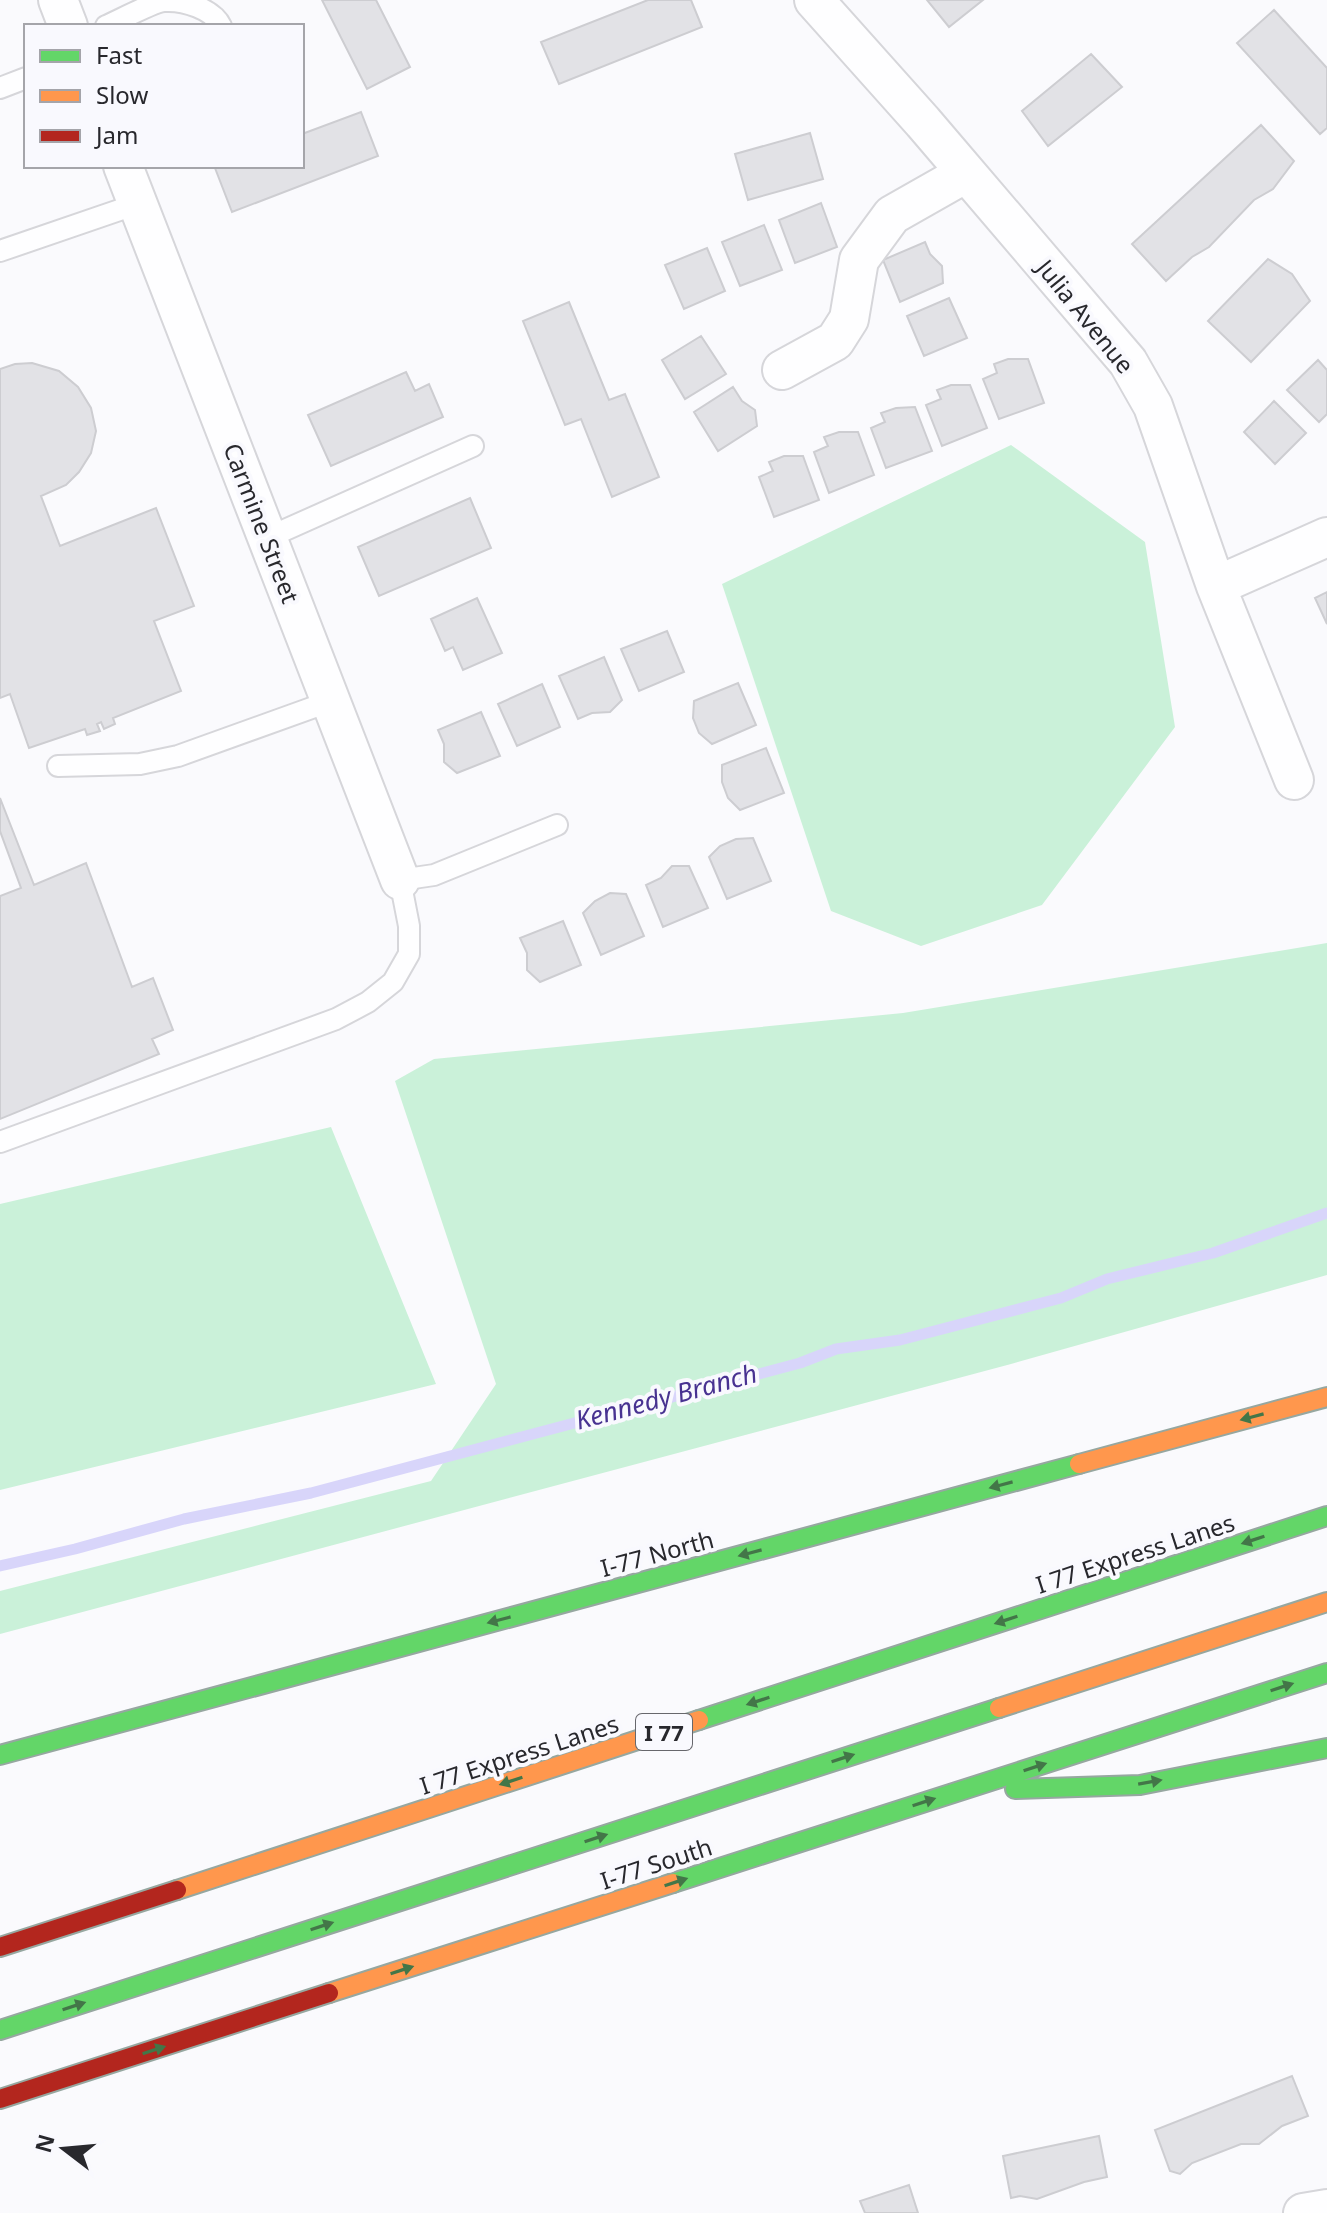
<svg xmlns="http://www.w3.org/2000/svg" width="1327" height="2213" font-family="'Noto Sans',sans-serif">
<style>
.green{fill:#caf1d9}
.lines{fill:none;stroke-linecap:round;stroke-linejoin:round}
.stream{stroke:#d8d5fa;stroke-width:11}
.building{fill:#e2e2e6;stroke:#cdcdd1;stroke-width:2}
.lane-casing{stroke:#d6d6da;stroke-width:24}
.street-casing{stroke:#d6d6da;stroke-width:42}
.fast-casing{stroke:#96a7a0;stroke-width:22}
.slow-casing{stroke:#96a7a0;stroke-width:22}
.jam-casing{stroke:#96a7a0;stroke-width:22}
.lane{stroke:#fefeff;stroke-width:20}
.street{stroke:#fefeff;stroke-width:38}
.fast{stroke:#63d668;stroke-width:18}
.slow{stroke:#ff974d;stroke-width:18}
.jam{stroke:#b3261e;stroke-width:18}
.oneway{fill:#437648}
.labels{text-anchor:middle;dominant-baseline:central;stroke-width:8;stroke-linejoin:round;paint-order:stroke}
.shield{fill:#f9f9fe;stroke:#67676c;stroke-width:2}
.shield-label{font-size:22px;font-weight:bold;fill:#28282d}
.street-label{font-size:24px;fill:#28282d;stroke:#f9f9fe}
.water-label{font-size:26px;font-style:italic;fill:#483291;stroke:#f9f9fe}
</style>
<rect width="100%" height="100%" fill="#fafafd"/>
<path class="green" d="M1011,445L1145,542L1175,727L1042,905L921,946L831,911L722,584Z
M1327,943V1275L1011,1364L0,1634V1591L431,1481L496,1384L395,1081L434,1059L903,1013Z
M331,1127L436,1384L0,1490V1204Z"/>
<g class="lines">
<path class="stream" d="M0,1566L75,1549L184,1519L311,1493L800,1363L836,1349L900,1340L1061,1298L1107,1279L1213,1253L1327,1213"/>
</g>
<path class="building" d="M322,0H376L410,67L367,89Z
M648,0H691L702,27L559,84L541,42Z
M927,0H983L949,27Z
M1274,10L1327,68V128L1320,134L1237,43Z
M1091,54L1122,87L1048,146L1022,111Z
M361,112L378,156L232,212L215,168L302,166V134Z
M1261,125L1294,161L1273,189L1254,200L1209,247L1192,257L1166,281L1132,244Z
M810,133L823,179L748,200L735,154Z
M821,203L837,247L795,263L779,220Z
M764,225L782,270L740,286L722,242Z
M925,242L930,254L942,266L943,283L900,302L883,260Z
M707,248L725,291L684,309L665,265Z
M1268,259L1292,274L1310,301L1251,362L1208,321Z
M949,298L967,338L924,356L907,316Z
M569,302L609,400L625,394L659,477L612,497L581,419L565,425L523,321Z
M701,336L726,374L685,399L662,360Z
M1008,359H1028L1044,403L999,419L983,379L997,373L994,364Z
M1318,360L1327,370V414L1319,422L1287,390Z
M32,363L59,371L78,387L91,408L96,431L91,453L79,472L66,485L41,496L60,546L156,508L194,606L154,621L181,691L113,718L115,724L104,729L101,722L97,724L100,731L87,735L85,729L29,748L10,694L0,698V369L15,364Z
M406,372L415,391L429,384L443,417L331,466L308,415Z
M951,385H970L987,428L942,446L926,405L941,399L937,390Z
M733,387L742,401L755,410L757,426L718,451L694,412Z
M1274,401L1306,433L1275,464L1244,432Z
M915,407L932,451L886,468L871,428L885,422L881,413L896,408Z
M839,432H858L874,475L829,493L814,452L828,446L824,437Z
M784,456H803L819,500L774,517L759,477L773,471L769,462Z
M470,498L491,548L379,596L358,547Z
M1327,592V624L1315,598Z
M477,598L502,653L463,670L453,647L445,651L431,619Z
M667,631L684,672L639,691L621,649Z
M604,657L622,700L610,712L592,713L578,719L559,676Z
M738,683L756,725L712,744L699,733L693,718L694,701Z
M542,684L560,727L517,746L498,704Z
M481,712L500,756L457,773L444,762V744L438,730Z
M766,748L784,793L740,810L728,798L722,782V765Z
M0,798L34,885L86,863L132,987L153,978L173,1030L152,1039L159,1054L0,1119V896L21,888L0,831Z
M753,838L771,881L727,899L709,857L720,846L736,839Z
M672,866H689L708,908L663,927L646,885L661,878Z
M610,893L626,894L644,936L601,955L583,913L595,901Z
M563,921L581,965L540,982L527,970V953L520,938Z
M1292,2076L1308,2116L1282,2126L1259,2144H1241L1192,2163L1180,2174L1170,2171L1155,2130Z
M1099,2136L1107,2177L1084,2182L1037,2199L1020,2196L1011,2198L1003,2156Z
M909,2185L918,2213H865L860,2201Z"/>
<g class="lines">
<g class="lane-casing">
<path id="lane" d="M106,26C118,21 155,1 165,1C184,0 213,9 221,26
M0,88L26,78
M0,251L137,204
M267,538L473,446
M58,766L140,764L178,756L331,701
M0,1142L336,1019L368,1002L393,982L409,954V926L400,880L434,875L557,825"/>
</g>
<g class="street-casing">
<path id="street" d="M58,0L68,26
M814,0L923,122L1128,362L1153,406L1216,586L1294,780
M123,166L400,880
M782,370L835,341L849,319L859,260L892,215L966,173
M1216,586L1327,537
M1303,2213L1327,2209"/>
</g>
<g class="fast-casing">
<path id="fast" d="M699,1720L1327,1516
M0,1755L1079,1464
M1015,1789L1140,1785L1327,1748
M673,1883L1327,1673
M0,2030L999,1708"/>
</g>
<g class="slow-casing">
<path id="slow" d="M1079,1464L1327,1397
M999,1708L1327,1602
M177,1890L699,1720
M329,1993L673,1883"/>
</g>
<g class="jam-casing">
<path id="jam" d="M0,1947L177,1890
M0,2099L329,1993"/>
</g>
<use href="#lane" class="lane"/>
<use href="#street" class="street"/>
<use href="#fast" class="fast"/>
<use href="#slow" class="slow"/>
<use href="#jam" class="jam"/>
</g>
<defs><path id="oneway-solid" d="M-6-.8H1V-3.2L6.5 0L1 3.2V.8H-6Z" transform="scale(2)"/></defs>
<g class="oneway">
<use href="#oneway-solid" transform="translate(1252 1417) rotate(165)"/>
<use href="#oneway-solid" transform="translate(1001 1485) rotate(165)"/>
<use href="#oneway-solid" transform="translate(1253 1540) rotate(162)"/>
<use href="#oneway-solid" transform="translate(750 1553) rotate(165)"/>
<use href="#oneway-solid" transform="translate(499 1620) rotate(165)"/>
<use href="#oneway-solid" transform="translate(1006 1620) rotate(162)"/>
<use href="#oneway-solid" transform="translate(1282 1687) rotate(-18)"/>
<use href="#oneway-solid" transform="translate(758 1701) rotate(162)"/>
<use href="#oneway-solid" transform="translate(843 1758) rotate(-18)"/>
<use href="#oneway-solid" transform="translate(1035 1767) rotate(-18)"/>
<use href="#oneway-solid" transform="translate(511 1781) rotate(162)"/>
<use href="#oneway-solid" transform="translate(1150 1782) rotate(-10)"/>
<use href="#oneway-solid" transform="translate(924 1802) rotate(-18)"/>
<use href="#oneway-solid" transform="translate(596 1838) rotate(-18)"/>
<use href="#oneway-solid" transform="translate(676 1882) rotate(-18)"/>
<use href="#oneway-solid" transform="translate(322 1926) rotate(-18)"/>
<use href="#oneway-solid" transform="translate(402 1970) rotate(-18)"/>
<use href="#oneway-solid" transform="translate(74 2006) rotate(-18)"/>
<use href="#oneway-solid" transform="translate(154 2050) rotate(-18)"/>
</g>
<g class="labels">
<rect class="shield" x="636" y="1714" width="56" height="36" rx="6"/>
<g class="shield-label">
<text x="664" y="1732">I 77</text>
</g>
<g class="street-label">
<text transform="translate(1086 316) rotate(51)">Julia Avenue</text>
<text transform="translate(262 523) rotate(69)">Carmine Street</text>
<text transform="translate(657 1553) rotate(-15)">I-77 North</text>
<text transform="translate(1135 1553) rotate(-18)">I 77 Express Lanes</text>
<text transform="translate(519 1754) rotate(-18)">I 77 Express Lanes</text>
<text transform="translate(656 1863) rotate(-18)">I-77 South</text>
</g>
<g class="water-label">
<text transform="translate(666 1396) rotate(-15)">Kennedy Branch</text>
</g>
</g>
<rect x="24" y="24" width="280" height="144" fill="#f9f9fe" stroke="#a5a5aa" stroke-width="2"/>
<rect x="40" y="50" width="40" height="12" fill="#63d668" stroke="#a5a5aa" stroke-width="2"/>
<text x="96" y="64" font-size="24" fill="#28282d">Fast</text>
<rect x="40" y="90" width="40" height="12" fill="#ff974d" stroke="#a5a5aa" stroke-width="2"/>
<text x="96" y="104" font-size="24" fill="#28282d">Slow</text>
<rect x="40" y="130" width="40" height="12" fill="#b3261e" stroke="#a5a5aa" stroke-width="2"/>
<text x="96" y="144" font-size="24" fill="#28282d">Jam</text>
<g transform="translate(64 2149) rotate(286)" stroke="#f9f9fe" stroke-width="6" paint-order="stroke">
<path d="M0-6L14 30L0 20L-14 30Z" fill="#28282d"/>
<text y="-12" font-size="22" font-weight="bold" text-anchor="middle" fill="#28282d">N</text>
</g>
</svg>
